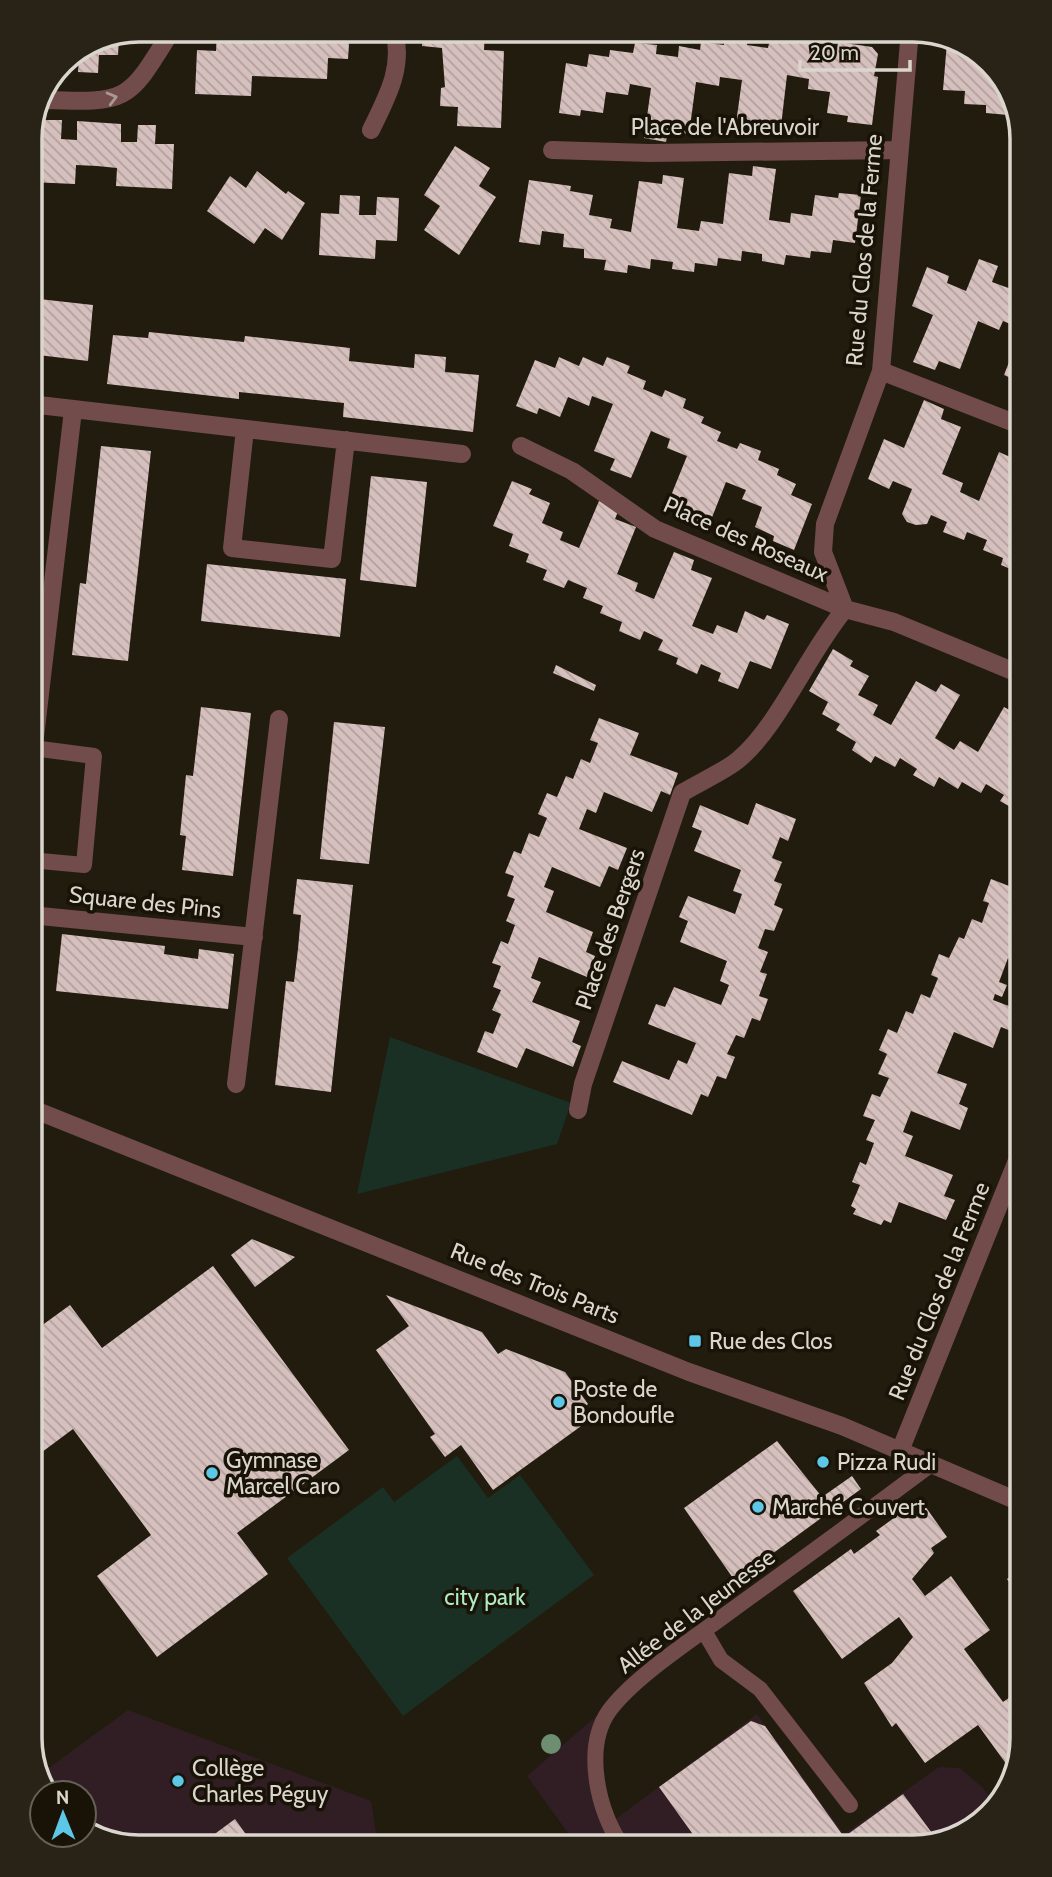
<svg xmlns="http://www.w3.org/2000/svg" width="1052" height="1877" font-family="Cabin,sans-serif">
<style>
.education{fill:#301e24}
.green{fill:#1b3024}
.building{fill:url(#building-back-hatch)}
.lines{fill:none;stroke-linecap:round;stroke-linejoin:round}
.service{stroke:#714c4a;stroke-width:16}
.minor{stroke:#714c4a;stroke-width:18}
.tree{fill:#6e8e72}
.oneway{stroke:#ab9893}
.poi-dot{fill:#5cc7e7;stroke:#181306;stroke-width:2.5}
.labels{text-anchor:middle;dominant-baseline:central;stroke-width:7;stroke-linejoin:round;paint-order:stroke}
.street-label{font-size:23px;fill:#dad6ce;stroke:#181306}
.poi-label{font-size:23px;fill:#dad6ce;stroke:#181306;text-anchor:start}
.park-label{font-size:23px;fill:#adecc4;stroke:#181306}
.rim{fill:none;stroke:#dad6ce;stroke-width:3.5}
</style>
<defs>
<pattern id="building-back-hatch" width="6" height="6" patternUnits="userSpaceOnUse" patternTransform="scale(1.75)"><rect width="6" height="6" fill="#d6c0be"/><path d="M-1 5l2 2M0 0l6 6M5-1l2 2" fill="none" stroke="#b1a09e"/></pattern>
</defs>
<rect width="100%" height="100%" fill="#211c0e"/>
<path class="education" d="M607,1707L588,1766L591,1795L605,1827L757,1714L844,1834L939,1767L960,1768L983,1788L996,1805L961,1836L913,1847H578L527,1776Z
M128,1710L371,1801L378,1847H132L84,1831V1793H47L38,1776Z"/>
<path class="green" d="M390,1037L571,1103L557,1144L357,1194Z
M457,1456L488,1498L520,1475L594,1575L403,1716L287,1558L383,1487L394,1502Z"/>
<path class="building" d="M292,30H350L348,59L328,58L327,79L252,76L251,96L195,94L197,50L216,51L217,31L292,35Z
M422,30H485L484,50L504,51L501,128L457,126L458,107L440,106L441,88L445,87L442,48L422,46Z
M792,33L816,37L815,47L837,50L838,42L872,47L878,54L874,76L878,77L872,125L847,122L848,116L827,113L830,92L808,89L809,79L787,75L781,126L759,123L757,133L735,131L742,80L720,77L719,86L696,82L689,134L668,131L666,142L644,138L651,88L630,84L628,95L606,92L603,113L581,110L580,116L559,113L566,63L587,67L589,54L609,57L610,50L633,53L635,43L657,45L656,54L678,57L679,46L700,50L701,42L724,45L725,35L748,38L747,45L768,48L770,39L791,41Z
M119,38L118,55H99L98,73L78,72L79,54Z
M947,42L974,48L990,66L989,72H995L1011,91L1019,126L1007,125L1008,115L986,113V105L964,104L965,91L943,90Z
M42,120H62L61,139L77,140V121L121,124V142H137L138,125H156L155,144H174L172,189L116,186L117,168L97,166L76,165L75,184L30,182V138H40Z
M455,146L490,168L479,186L496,197L459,255L424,230L440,206L424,195Z
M753,166L776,169L769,220L790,223L791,213L812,216L815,195L838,198L839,193L861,195L855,243L833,240L831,253L811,251L810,258L786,255L784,265L762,261V254L742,251L741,261L718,258L717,266L695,263L694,272L672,269L673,262L651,259L650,269L628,265L627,273L604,270L606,260L584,258V249L563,247L564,234L542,231L540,245L519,242L529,180L571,186L570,191L593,195L589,215L612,219L610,228L631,232L639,181L662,184L663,175L684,178L677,228L699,231L701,221L723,224L729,173L752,176Z
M257,171L286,194L288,191L305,203L282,240L265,228L254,244L207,211L230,176L246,188Z
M340,195L360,196L359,215H376L377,197L399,198L397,241L376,240L375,259L319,255L321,213L339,214Z
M979,259L998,266L992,282L1014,290L1017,280L1022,282V329L1003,321L999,330L978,321L960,369L939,361L935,370L913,362L933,315L912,306L927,267L949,276L947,283L966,291Z
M30,298L93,305L88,361L30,354Z
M1022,329V383L1004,375Z
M149,332L244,342L245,336L350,348L349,361L414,368L415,354L446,357L445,372L479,375L473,432L343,417L344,403L239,392V399L107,384L113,335L148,338Z
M559,357L579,366L583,357L603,366L607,357L630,366L627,373L646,381L643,389L662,397L665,390L686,399L683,408L704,417L701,423L721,432L717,441L737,449L740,443L761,451L758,460L779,469L777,475L796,484L791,495L812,504L794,550L773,541L774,536L755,527L762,507L742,499L746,490L726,482L707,530L685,521L689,512L668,503L687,456L667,448L670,439L651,431L631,478L610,470L615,459L594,451L613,404L592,396L589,406L568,397L560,417L539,408L537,414L516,406L535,360L555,368Z
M924,400L944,409L941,419L961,427L942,474L963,483L960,492L979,501L999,452L1019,461L1015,470L1022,473V514L1017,527L1022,529V574L1001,565L1003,558L983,550L987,540L967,532L964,540L943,532L947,522L931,515L927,524L916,525L907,522L902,514L912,489L893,481L889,489L868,479L884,439L904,448Z
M101,446L151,451L128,661L72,655L80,583L86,584Z
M371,476L427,482L416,587L360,580Z
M512,481L532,489L529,494L550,503L542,523L563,532L560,540L579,548L599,501L619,509L615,519L636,527L617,574L638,583L635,591L654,599L674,552L694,560L691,570L712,578L692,626L713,634L717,625L737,633L745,611L764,620L767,615L789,624L771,669L750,661L738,689L718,681L721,673L701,664L697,674L676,664L678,658L658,650L663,640L644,631L640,640L619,631L622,622L600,613L603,606L583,598L587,588L568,580L564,588L543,580L547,570L526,562L529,554L509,546L513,534L493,526Z
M207,564L346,579L340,637L201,621Z
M833,649L853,661L850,666L869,676L858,695L878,705L873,715L891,725L916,681L936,692L941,684L960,695L935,738L954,750L960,741L978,752L1004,707L1022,717L1021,813L1000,801L1004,795L986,784L981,793L962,782L958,789L939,777L934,787L913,775L917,769L900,758L895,767L875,756L871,763L852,750L856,742L836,730L840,724L822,714L828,702L809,691Z
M556,665L596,685L594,691L553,673Z
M201,707L251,713L233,876L182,870L186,836L180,835L186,775L193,776Z
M599,718L639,733L630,755L678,773L670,795L661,791L652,812L604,792L596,813L587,809L579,829L627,848L618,870L609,866L600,887L552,867L544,887L554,891L546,912L593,932L586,952L595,956L587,977L539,957L531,978L541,982L532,1002L580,1021L572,1042L581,1046L573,1067L526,1048L517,1068L477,1052L485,1031L493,1034L501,1014L492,1010L501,990L493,987L501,966L492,963L501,941L508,944L515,925L506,921L515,899L507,896L514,876L505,873L514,851L521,854L529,833L539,837L547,818L538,814L547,793L557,797L566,776L573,779L581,759L590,763L598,743L590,740Z
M334,722L385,727L369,864L320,859Z
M756,803L796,819L788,841L780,837L772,858L782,862L774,881L782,884L774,905L783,909L774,931L765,929L758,948L768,952L760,972L767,974L759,996L768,999L760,1021L752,1018L744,1038L736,1035L727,1054L735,1057L726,1079L717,1076L708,1097L701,1094L692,1115L613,1082L622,1061L669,1080L678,1060L687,1064L696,1043L648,1024L656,1004L665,1007L674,987L721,1005L729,985L720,981L727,961L680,942L688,921L679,917L688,896L735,914L742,894L733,891L741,870L694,851L702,831L692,827L700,805L748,825Z
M297,879L353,885L331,1092L275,1085L286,981L294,982L298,949L301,915L293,914Z
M991,879L1022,891V964L1008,958L999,982L1007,985L1002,997L995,994L993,1000L1019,1010L1011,1031L1001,1027L993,1048L954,1032L937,1073L967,1084L959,1104L968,1108L960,1130L911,1111L903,1132L913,1136L905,1156L953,1175L944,1196L955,1200L946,1220L899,1202L891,1223L884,1220L881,1225L853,1214L856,1209L851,1206L860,1185L852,1182L860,1162L866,1165L874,1143L866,1140L875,1120L863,1116L872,1094L880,1097L889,1078L878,1074L887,1054L879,1050L888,1029L897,1033L906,1011L913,1014L921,994L930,998L938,978L931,975L939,954L949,958L959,937L964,939L972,919L982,923L989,903L983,901Z
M62,934L165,946L164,954L198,959L199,949L234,954L228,1009L56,991Z
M252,1239L295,1257L255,1287L231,1255Z
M213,1266L349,1450L237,1533L268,1574L157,1657L97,1576L151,1535L73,1429L30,1461V1334L70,1305L102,1348Z
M386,1295L482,1332L498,1354L506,1349L565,1372L588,1404L578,1413L584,1424L493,1490L461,1445L445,1457L430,1437L435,1434L376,1350L409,1326Z
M777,1441L822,1497L852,1476L861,1489L735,1581L684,1508Z
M920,1499L947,1537L931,1548L934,1553L912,1579L925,1596L951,1576L990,1630L964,1649L1003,1702L1022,1689V1739L1012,1772L978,1725L925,1763L896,1723L892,1727L864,1683L892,1663L913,1637L899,1617L842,1659L793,1591L851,1549L854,1554L880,1535L876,1531Z
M1022,1568V1594L1019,1596L1007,1579Z
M1022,1648V1677L1009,1658Z
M751,1721L765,1726L844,1837L903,1794L938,1841L913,1847H702L659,1787Z
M235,1819L255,1847H197Z"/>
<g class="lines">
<path class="service" d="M30,860L84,865L94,756L33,748
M704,1631L721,1660L760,1689L850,1805
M623,1847C598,1814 583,1748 609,1711C634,1677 693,1639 728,1613C796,1564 863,1515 930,1465"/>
<path class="minor" d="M45,100C130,103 128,101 172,30
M371,130C387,97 404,68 394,30
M552,150L649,153L898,150
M881,371L1022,426
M30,404L462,454
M245,429L232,548L332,559L346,440
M521,446L572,471L655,529L845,609L894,622L1022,675
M845,609L823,552L825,524L881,371L910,30
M30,780L73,410
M30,915L254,937
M236,1084L279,719
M30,1108L689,1372L842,1426L1022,1503
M578,1110L583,1084L682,793C698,783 725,771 738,760C779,726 808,653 845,609
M900,1451L1022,1148"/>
</g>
<circle class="tree" cx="551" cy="1744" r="10"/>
<defs><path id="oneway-chevron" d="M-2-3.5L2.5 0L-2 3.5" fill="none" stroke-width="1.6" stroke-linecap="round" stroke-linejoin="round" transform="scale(1.75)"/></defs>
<use class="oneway" href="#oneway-chevron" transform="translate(112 98) rotate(-15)"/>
<g class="poi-dot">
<rect x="688" y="1334" width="14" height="14" rx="3.5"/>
<circle cx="559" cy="1402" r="7"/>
<circle cx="823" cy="1462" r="7"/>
<circle cx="212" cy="1473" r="7"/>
<circle cx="758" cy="1507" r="7"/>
<circle cx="178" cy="1781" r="7"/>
</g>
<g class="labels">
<g class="street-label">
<text x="725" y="127">Place de l'Abreuvoir</text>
<text transform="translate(864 250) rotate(-85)">Rue du Clos de la Ferme</text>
<text transform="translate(746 539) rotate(24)">Place des Roseaux</text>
<text transform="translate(145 902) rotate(6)">Square des Pins</text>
<text transform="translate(610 929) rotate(-71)">Place des Bergers</text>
<text transform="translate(535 1283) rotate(22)">Rue des Trois Parts</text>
<text transform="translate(939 1291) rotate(-68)">Rue du Clos de la Ferme</text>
<text transform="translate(696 1611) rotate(-37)">Allée de la Jeunesse</text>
</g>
<g class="poi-label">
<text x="709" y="1341">Rue des Clos</text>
<text x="573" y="1389">Poste de<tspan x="573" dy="26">Bondoufle</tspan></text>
<text x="226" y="1460">Gymnase<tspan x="226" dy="26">Marcel Caro</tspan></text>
<text x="837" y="1462">Pizza Rudi</text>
<text x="772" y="1507">Marché Couvert</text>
<text x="192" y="1768">Collège<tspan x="192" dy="26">Charles Péguy</tspan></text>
</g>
<g class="park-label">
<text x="485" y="1597">city park</text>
</g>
</g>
<path d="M0 0H1052V1877H0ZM139 42H913A97 97 0 0 1 1010 139V1738A97 97 0 0 1 913 1835H139A97 97 0 0 1 42 1738V139A97 97 0 0 1 139 42Z" fill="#282316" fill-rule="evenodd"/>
<path class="rim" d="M139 42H913A97 97 0 0 1 1010 139V1738A97 97 0 0 1 913 1835H139A97 97 0 0 1 42 1738V139A97 97 0 0 1 139 42Z"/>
<g transform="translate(63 1814) rotate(359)"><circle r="33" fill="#181306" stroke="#666156" stroke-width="2"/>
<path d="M0-5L12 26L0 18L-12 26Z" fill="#5cc7e7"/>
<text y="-10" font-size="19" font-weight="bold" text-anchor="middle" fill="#dad6ce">N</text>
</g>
<path d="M800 60v10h110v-10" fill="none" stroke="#dad6ce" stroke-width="3.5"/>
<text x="810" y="60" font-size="21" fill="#dad6ce" stroke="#181306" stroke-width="5" paint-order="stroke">20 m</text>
</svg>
